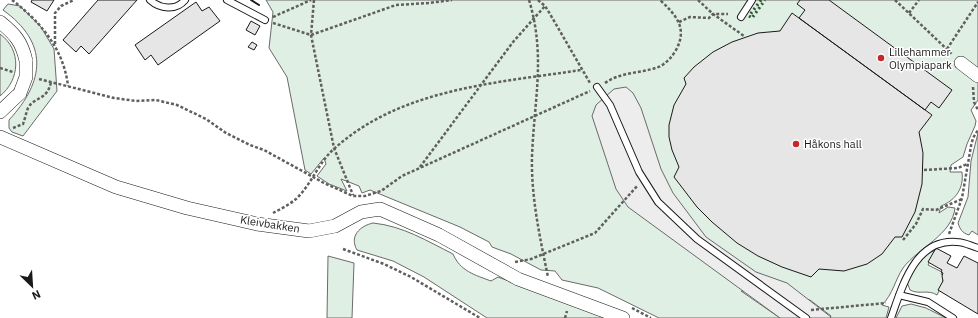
<svg xmlns="http://www.w3.org/2000/svg" width="978" height="318" font-family="'IBM Plex Sans',sans-serif">
<style>
.green{fill:#e0efe3;stroke:#6a6a6a}
.parking{fill:#ededed;stroke:#6a6a6a}
.building{fill:#e6e6e6;stroke:#1a1a1a}
.lines{fill:none;stroke-linecap:round;stroke-linejoin:round}
.service-casing{stroke:#1a1a1a;stroke-width:8}
.minor-casing{stroke:#1a1a1a;stroke-width:14}
.path{stroke:#5f5f5f;stroke-width:2.5;stroke-dasharray:3 2;stroke-linecap:butt}
.service{stroke:#fff;stroke-width:6}
.minor{stroke:#fff;stroke-width:13}
.minor-bridge-casing{stroke:#1a1a1a;stroke-width:14;stroke-linecap:butt}
.minor-bridge{stroke:#fff;stroke-width:13}
.hedge{stroke:#2b5a34;stroke-width:3;stroke-dasharray:2 3;stroke-linecap:butt}
.wall{stroke:#1a1a1a;stroke-width:2}
.poi-dot{fill:#c62828;stroke:#fff;stroke-width:1.5}
.labels{text-anchor:middle;dominant-baseline:central;stroke-width:3;stroke-linejoin:round;paint-order:stroke}
.poi-label{font-size:11px;fill:#1a1a1a;stroke:#fff;text-anchor:start}
.street-label{font-size:11px;fill:#1a1a1a;stroke:#fff}
</style>
<rect width="100%" height="100%" fill="#fff"/>
<path class="green" d="M266,0H978V100L971,110L976,121L975,126L967,144L963,157L951,165L950,172H962C964,188 956,200 941,206L939,213L948,207L955,208C952,235 918,248 903,268C895,280 893,294 882,305L889,307L886,318H830L831,316L810,300L741,291L780,318H659L598,288L562,280L555,271L541,270L511,254L492,247L489,242L460,227L370,190L362,193L359,186L341,179L347,191L329,184L317,176L326,164L324,158L311,174L305,170L287,77L269,48L273,12Z
M8,4L20,6L41,27L54,49L57,91L23,136L12,132L9,128V120C45,81 49,43 3,10Z
M0,34C22,50 20,80 0,96Z
M978,133V235L972,231L969,235C962,233 960,229 958,223L968,197L971,161Z
M373,223C403,226 427,241 453,254C460,271 475,275 491,281L498,277L607,318H487L424,277L393,261L357,250C349,236 360,226 373,223Z
M936,250L928,265L942,272L941,274L944,276L942,285L937,295C928,289 919,295 910,290L907,282C913,269 922,255 936,250Z
M328,256L354,263L352,318H327Z
M911,304L926,308L946,318H896L902,306Z"/>
<path class="parking" d="M626,87L633,93L641,108L661,169L673,193L706,237L756,272L787,283L831,317L830,318H780L628,207L616,189L592,116L596,105L614,89Z"/>
<path class="building" d="M32,0H54L47,11L31,2Z
M98,0H137L89,54L81,46L76,52L63,40Z
M800,0H829L952,90L939,108L931,102L925,110L799,18L805,10L797,4Z
M196,2L202,11L209,7L220,21L158,65L151,55L145,60L135,45Z
M792,13L932,115L919,132L923,153L922,184L915,212L902,237H895L882,254L867,264L844,271L819,269L811,277L782,267L758,256L737,243L712,222L697,207L674,177L679,167L672,150L669,137V125L674,105L686,84L684,78L694,67L713,52L732,42L758,33L780,31Z
M251,21L260,26L255,35L246,30Z
M252,42L257,45L254,50L248,47Z
M936,248L951,256L947,263L957,268L964,256L978,263V314L938,290L943,281L942,276L943,273L941,272L942,270L928,262Z"/>
<g class="lines">
<g class="service-casing">
<path id="service" d="M150,0C160,9 176,11 185,0
M227,0L265,20
M741,17L752,0
M597,87L610,105L639,172L658,202L697,239L806,318
M899,295L928,302L953,318
M891,318C902,287 915,238 957,242C964,242 971,246 978,248"/>
</g>
<g class="minor-casing">
<path id="minor" d="M0,22C15,34 22,42 26,61
M961,63L978,76
M0,112L20,93
M0,137L116,187L187,208L257,224L309,231L335,226L361,212L380,209L439,235L518,279L623,318"/>
</g>
<path class="path" d="M12,0C41,22 64,50 68,86
M314,0L311,35L334,148L353,195
M529,0C546,56 534,100 532,157C531,197 540,238 548,277
M538,0L545,6L550,14L590,83
M698,0L713,14L744,36
M895,0L953,55
M909,13L919,0
M273,17L311,0
M679,22L690,17L709,18L713,14H728
M273,23L311,35L396,5L429,3L452,0
M55,44V13L61,6L74,0
M947,49L978,2
M0,68L13,72
M39,79L114,98L136,101L156,100L177,105L206,119L226,133L250,145L264,150L324,183L353,196H365L381,191L402,176L590,91
M605,83C622,71 642,74 661,66C667,62 672,57 676,50C688,28 676,15 660,0
M973,87L974,102L978,110
M13,128L23,124C25,119 26,113 28,108C35,96 47,101 51,82
M420,167L513,42L545,6
M924,170L958,168L967,164
M273,213C281,209 290,204 296,199C312,184 319,161 335,148C402,88 497,83 581,70
M949,234L962,198L971,146L973,138L978,130
M903,240L916,224L923,209L936,210L962,199
M343,249L384,264L411,277L480,318
M515,262L531,259L595,233L638,185
M632,308L651,318
M811,310L886,303
M565,318L567,311"/>
<use href="#service" class="service"/>
<use href="#minor" class="minor"/>
<g class="minor-bridge-casing">
<path id="minor-bridge" d="M20,93L26,77V61"/>
</g>
<use href="#minor-bridge" class="minor-bridge"/>
<path class="hedge" d="M761,0L749,16L752,18L765,0"/>
<path class="wall" d="M251,0L259,5"/>
</g>
<g class="poi-dot">
<circle cx="881" cy="58" r="4"/>
<circle cx="796" cy="144" r="4"/>
</g>
<g class="labels">
<g class="poi-label">
<text x="889" y="52">Lillehammer<tspan x="889" dy="13">Olympiapark</tspan></text>
<text x="804" y="144">Håkons hall</text>
</g>
<g class="street-label">
<text transform="translate(270 224) rotate(9)">Kleivbakken</text>
</g>
</g>
<g transform="translate(32 286) rotate(155)" stroke="#ffffff" stroke-width="3" paint-order="stroke">
<path d="M0-3L7 15L0 10L-7 15Z" fill="#1a1a1a"/>
<text y="-6" font-size="11" font-weight="bold" text-anchor="middle" fill="#1a1a1a">N</text>
</g>
</svg>
